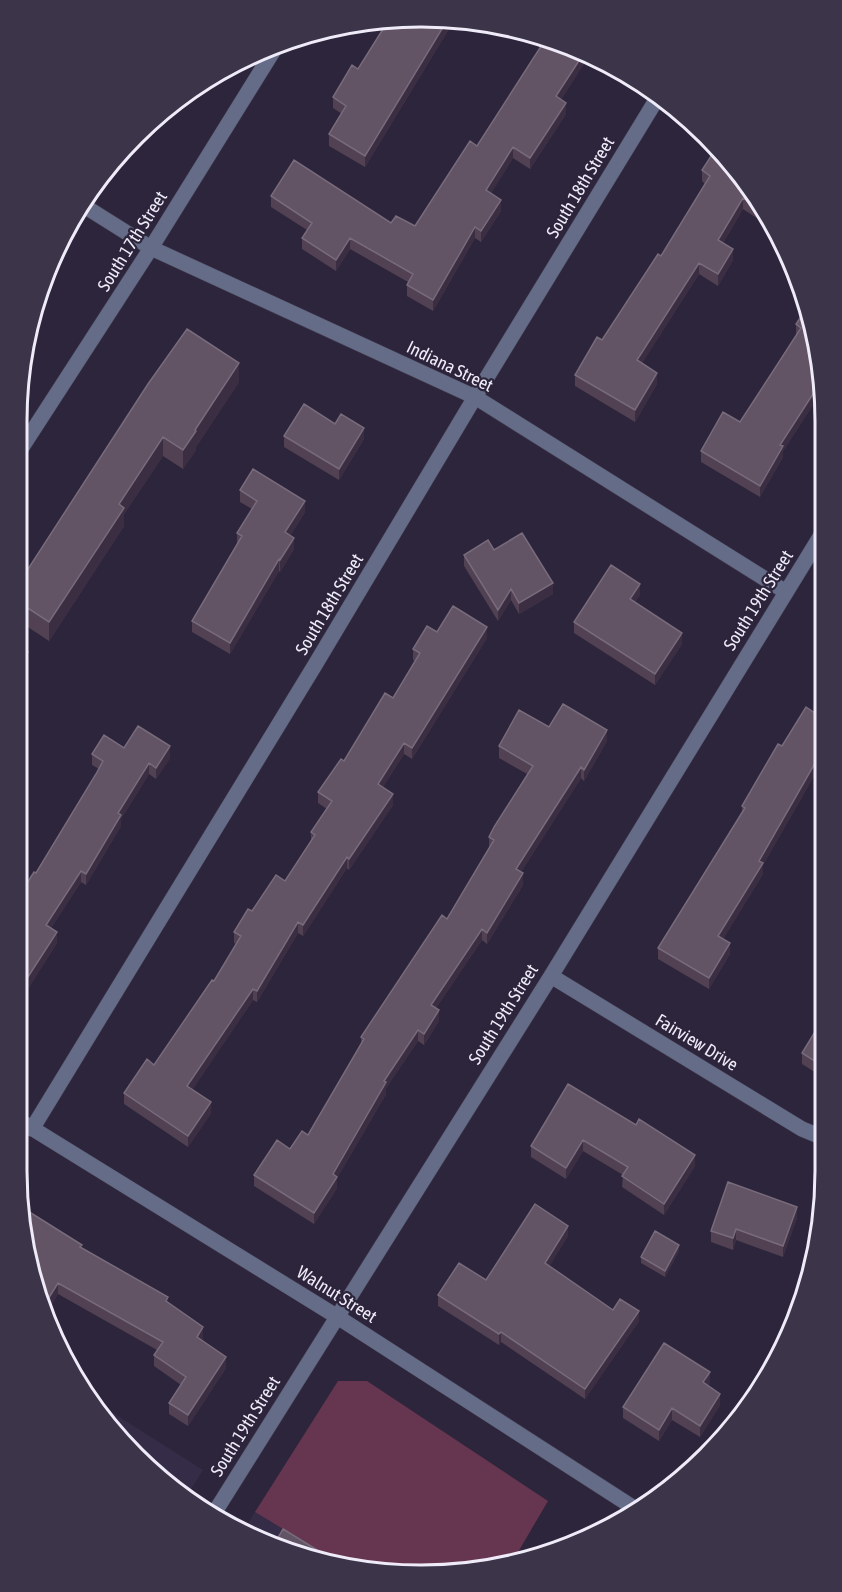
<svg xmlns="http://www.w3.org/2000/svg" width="842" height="1592" font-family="'Asap Condensed',sans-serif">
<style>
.built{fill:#352d48}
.green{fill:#663650}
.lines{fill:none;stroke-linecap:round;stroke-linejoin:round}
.minor-casing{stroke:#474156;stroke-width:16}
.minor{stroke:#656c88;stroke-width:15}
.wall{fill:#514153}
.shaded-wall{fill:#3b2e42}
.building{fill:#625365;stroke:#786b7c;stroke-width:1.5}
.labels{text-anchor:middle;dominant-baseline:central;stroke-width:4.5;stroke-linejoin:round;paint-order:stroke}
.street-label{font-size:18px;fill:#efebf9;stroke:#2c253b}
.rim{fill:none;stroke:#efebf9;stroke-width:3}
</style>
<rect width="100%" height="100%" fill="#2c253b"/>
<path class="built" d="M91,1399L203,1470L186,1497L100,1418Z
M255,1512L341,1564L317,1562L245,1529Z"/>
<path class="green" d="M338,1381H367L548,1501L514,1559L448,1575L341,1564L255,1512Z"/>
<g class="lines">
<g class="minor-casing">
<path id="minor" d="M81,204L151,248L475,397L786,592
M17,455L151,248L277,45
M551,976L802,1129L824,1138
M17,1119L336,1316L634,1508
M32,1129L315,665L475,397L658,97
M213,1515L551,976L823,532"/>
</g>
<use href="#minor" class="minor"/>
</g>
<path class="wall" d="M455,19L365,167L329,146V134L342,114L333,108V97L358,69Z
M561,100L566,114L530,169L513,158L491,193L501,211L481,242L475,238L433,311L407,296V285L408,282L350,249L336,271L302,249V238L307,230L271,207V196L391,223L415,226L477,146Z
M141,131L127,155L121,151Z
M702,170L764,210L758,219L743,209L723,243L733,260L718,286L699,274L642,363L657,384L635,422L575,386V375L602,340L661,256L705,184L702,181Z
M808,306L822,369V391L783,451V457L760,497L701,462V451L740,422L796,335V324Z
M239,382L196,447V450L183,469L163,456L124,514V526L49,641L17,620V586L148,384Z
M335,424L364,439L339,480L284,447V436Z
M240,490L305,512L290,536L294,549L280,572L279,571L230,654L192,632V621L237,544V533L252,509L240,502Z
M494,550L553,594L519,614L511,600L498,621L464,566V555Z
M640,595L635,602L682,644L655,685L574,633V622Z
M437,632L487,638L412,759L404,754L383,787L393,805L349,870L347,868L303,936L298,933L257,1002L253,1000L192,1090L211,1113L188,1147L124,1104V1093L154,1065L214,981L237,944L234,943V932L252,911L285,881L311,842V832L327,809L318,803V792L344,761L393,698L415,661L413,660V649Z
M823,708V763L822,762L763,865V874L723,939L730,954L709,989L658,959V948L742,811V806L782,746L818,715Z
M549,727L607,741L584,781L581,778L521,872L523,885L487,944L482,940L436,1008L439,1021L424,1045L418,1041L386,1088V1094L337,1178V1188L314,1224L254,1186V1175L308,1135L361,1044V1037L447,919L489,848V837L527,774L499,758V746Z
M124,748L170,758L156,779L149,774L121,819V826L86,885L81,882L51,928L57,943L17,1006L36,873L99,769L92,765V754Z
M824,1017V1078L802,1064V1053Z
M636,1125L695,1166L664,1215L622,1187L623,1175L583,1151L566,1179L531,1157V1146Z
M797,1218L783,1257L736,1240L733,1250L711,1242V1231Z
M568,1236L549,1266L613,1310L639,1321L585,1399L501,1342L499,1345L438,1306V1295L486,1280Z
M82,1248L168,1303L203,1338L202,1340L226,1368L188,1426L169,1414V1403L181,1385L154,1366V1355L157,1350L58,1294L45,1315L38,1301Z
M679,1251L665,1277L641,1263V1257Z
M710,1383L708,1386L720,1405L700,1437L672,1420L659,1441L623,1418V1407Z"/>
<path class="shaded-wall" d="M448,19H455L365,167V156Z
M584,53L590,55L556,108V96Z
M566,103V114L530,169V158Z
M141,131L127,155V145Z
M513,147V158L486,201V190Z
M743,198V209L718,251V240Z
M501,200V211L481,242V231Z
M761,203L764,210L758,219V208Z
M475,227V238L433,311V300Z
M350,238V249L336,271V260Z
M733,249V260L718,286V274Z
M699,263V274L637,371V360Z
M239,363V382L196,447V450L183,469V450L195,430Z
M657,373V384L635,422V410Z
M822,380V391L783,451V457L760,497V486L780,445Z
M364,428V439L339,480V469Z
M163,437V456L124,514V526L49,641V622L119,504Z
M305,501V512L285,544V532Z
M294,538V549L280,572V560Z
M279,559V571L230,654V643Z
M553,583V594L519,614V603Z
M640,584V595L630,610V599Z
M511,589V600L498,621V610Z
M487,627V638L412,759V748Z
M682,633V644L655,685V674Z
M28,652V678L17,694V667Z
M607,730V741L584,781V770Z
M404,743V754L378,795V784Z
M170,746V758L156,779V768Z
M822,751V762L763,865V874L718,947V936L759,861Z
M149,763V774L121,819V826L86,885V874L118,813Z
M581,767V778L516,880V869Z
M393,794V805L349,870V859Z
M347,857V868L303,936V925Z
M81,871V882L46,936V925Z
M523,873V885L487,944V933Z
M298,922V933L257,1002V991Z
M482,929V940L431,1016V1005Z
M57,932V943L17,1006V994Z
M730,943V954L709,989V978Z
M253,989V1000L187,1098V1086Z
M439,1010V1021L424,1045V1034Z
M418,1030V1041L386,1088V1094L337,1178V1188L314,1224V1213L333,1174L384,1081Z
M211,1102V1113L188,1147V1136Z
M583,1140V1151L566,1179V1168Z
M695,1155V1166L664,1215V1204Z
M797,1207V1218L783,1257V1246Z
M568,1226V1236L545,1274V1263Z
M736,1229V1240L733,1250V1238Z
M679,1245V1251L665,1277V1271Z
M58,1283V1294L45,1315L42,1309Z
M639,1311V1321L585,1399V1389Z
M203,1327V1338L197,1348V1337Z
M501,1332V1342L499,1345V1334Z
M226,1357V1368L188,1426V1415Z
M710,1372V1383L703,1393V1382Z
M720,1394V1405L700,1437V1426Z
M672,1408V1420L659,1441V1430Z"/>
<path class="building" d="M394,17L448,19L365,156L329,134L346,106L333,97L352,65L358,69L390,18Z
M547,37L584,53L556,96L566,103L530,158L513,147L486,190L501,200L481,231L475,227L433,300L407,285L413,274L350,238L336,260L302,238L312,223L271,196L294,160L391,223L396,216L415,226L470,141L477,146Z
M717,147L758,197L761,203L758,208L743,198L718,240L733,249L718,274L699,263L637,360L657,373L635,410L575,375L597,337L602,340L658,254L661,256L710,176L702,170Z
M808,306L822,369V380L780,445L783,446L760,486L701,451L723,412L740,422L801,328L796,324Z
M187,329L239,363L195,430L196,431L183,450L163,437L119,504L124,508L49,622L17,601V586L148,384Z
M304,404L335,424L341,414L364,428L339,469L284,436Z
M253,469L305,501L285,532L294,538L280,560L279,559L230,643L192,621L242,536L237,533L257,501L240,490Z
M522,533L553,583L519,603L511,589L498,610L464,555L488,540L494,550Z
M611,565L640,584L630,599L682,633L655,674L574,622Z
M453,606L487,627L412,748L404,743L378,784L393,794L349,859L347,857L303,925L298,922L257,991L253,989L187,1086L211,1102L188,1136L124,1093L147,1059L154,1065L212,980L214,981L241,936L234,932L248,909L252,911L276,875L285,881L315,835L311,832L332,801L318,792L341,759L344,761L385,693L393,698L420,653L413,649L427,626L437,632Z
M17,645L28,652L17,667Z
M563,704L607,730L584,770L581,767L516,869L523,873L487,933L482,929L431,1005L439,1010L424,1034L418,1030L384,1081L386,1082L333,1174L337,1177L314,1213L254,1175L277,1140L290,1149L302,1131L308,1135L364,1039L361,1037L442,915L447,919L494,840L489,837L494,827L533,766L499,746L519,710L549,727Z
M806,707L818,715L823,708V752L822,751L759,861L763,863L718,936L730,943L709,978L658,948L745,808L742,806L778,744L782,746Z
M138,726L170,746L156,768L149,763L118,813L121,815L86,874L81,871L46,925L57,932L17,994V899L34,872L36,873L96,774L103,761L92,754L104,735L124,748Z
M824,1017V1067L802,1053Z
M568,1084L636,1125L639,1119L695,1155L664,1204L622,1176L628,1167L583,1140L566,1168L531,1146Z
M728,1182L797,1207L783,1246L736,1229L733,1238L711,1231Z
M535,1204L568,1226L545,1263L613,1310L620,1299L639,1311L585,1389L501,1332L499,1334L438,1295L459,1263L486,1280Z
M23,1208L82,1245L80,1247L168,1297L166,1301L203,1327L197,1337L226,1357L188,1415L169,1403L186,1377L154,1355L163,1342L58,1283L42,1309L38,1301Z
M655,1231L679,1245L665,1271L641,1257Z
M664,1343L710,1372L703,1382L720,1394L700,1426L672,1408L659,1430L623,1407Z
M283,1529L327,1556L323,1562H317L275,1543Z"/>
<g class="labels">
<g class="street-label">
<text transform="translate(580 187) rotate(-59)">South 18th Street</text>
<text transform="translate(132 241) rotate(-58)">South 17th Street</text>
<text transform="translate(450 366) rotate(26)">Indiana Street</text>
<text transform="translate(758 600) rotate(-58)">South 19th Street</text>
<text transform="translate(329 604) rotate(-59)">South 18th Street</text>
<text transform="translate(503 1014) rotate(-58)">South 19th Street</text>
<text transform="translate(697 1042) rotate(31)">Fairview Drive</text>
<text transform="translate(337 1294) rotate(32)">Walnut Street</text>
<text transform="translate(245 1426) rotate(-58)">South 19th Street</text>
</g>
</g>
<path d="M0 0H842V1592H0ZM421 27H421A394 394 0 0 1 815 421V1171A394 394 0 0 1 421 1565H421A394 394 0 0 1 27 1171V421A394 394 0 0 1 421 27Z" fill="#3c354a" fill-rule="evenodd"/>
<path class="rim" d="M421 27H421A394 394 0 0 1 815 421V1171A394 394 0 0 1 421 1565H421A394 394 0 0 1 27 1171V421A394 394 0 0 1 421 27Z"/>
</svg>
